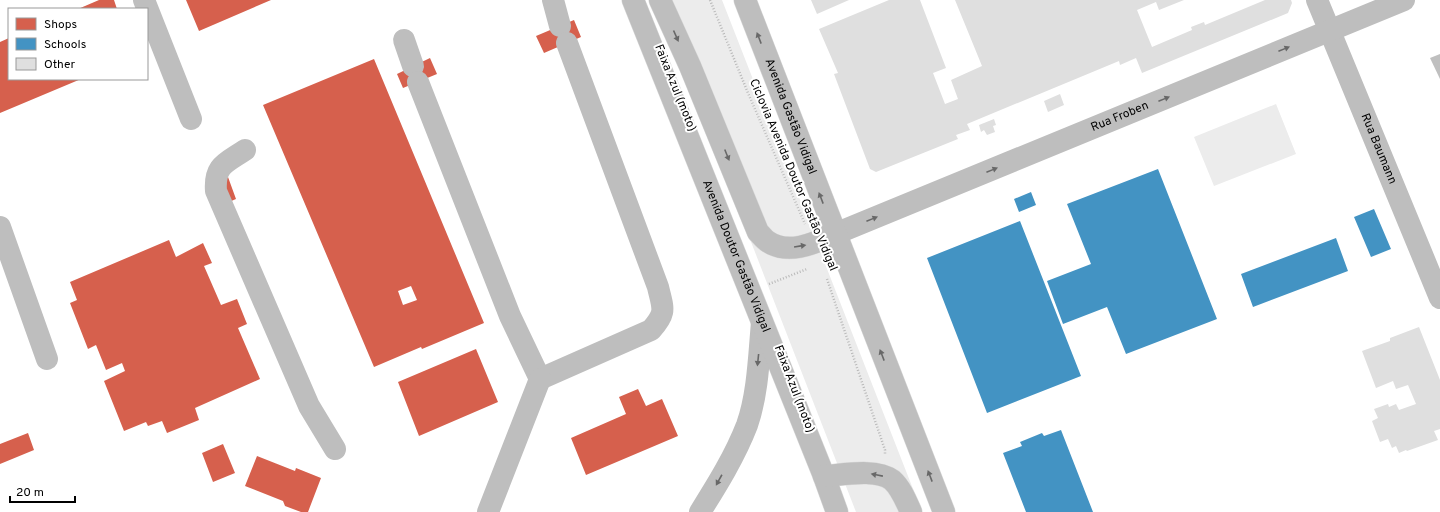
<svg xmlns="http://www.w3.org/2000/svg" width="1440" height="512" font-family="Overpass,sans-serif">
<style>
.green{fill:#ececec}
.water{fill:#bfbfbf}
.shops{fill:#d6604d;fill-rule:evenodd}
.schools{fill:#4393c3}
.building{fill:#dfdfdf}
.lines{fill:none;stroke-linecap:round;stroke-linejoin:round}
.highway-casing{stroke:#dbdbdb;stroke-width:23}
.path{stroke:#b9b9b9;stroke-width:2.5;stroke-dasharray:1 2;stroke-linecap:butt}
.minor{stroke:#bebebe;stroke-width:22}
.highway{stroke:#bebebe;stroke-width:22}
.oneway{fill:#686868}
.labels{text-anchor:middle;dominant-baseline:central;stroke-width:4;stroke-linejoin:round;paint-order:stroke}
.street-label{font-size:12px;fill:#000;stroke:#fff}
</style>
<rect width="100%" height="100%" fill="#fff"/>
<path class="green" d="M657,0H722L922,512H856Z
M1276,104L1296,154L1214,186L1194,137Z"/>
<path class="water" d="M1440,54V79L1430,58Z"/>
<path class="shops" d="M99,0H114L117,9H78Z
M186,0H271L199,31Z
M574,20L581,37L544,53L536,36Z
M9,38V79H81L0,113V42Z
M430,58L437,74L403,88L397,74Z
M374,59L484,323L422,349L421,347L374,367L263,105ZM411,286L417,300L403,305L398,291Z
M228,177L236,199L229,202L220,181Z
M169,240L176,257L203,243L212,263L204,266L221,305L237,299L247,324L238,328L260,379L195,408L199,420L167,433L162,421L148,426L146,422L124,431L104,381L125,371L122,363L106,370L96,345L88,349L70,303L77,300L70,282Z
M476,349L498,402L419,436L398,382Z
M638,389L646,406L662,399L678,436L586,475L571,438L626,414L619,397Z
M28,433L34,450L0,464V444Z
M223,444L235,473L213,482L202,453Z
M257,456L295,471L296,468L321,478L308,512H301L285,506L283,501L245,486Z"/>
<path class="schools" d="M1158,169L1217,319L1126,354L1107,307L1063,324L1047,281L1091,264L1067,204Z
M1031,192L1036,205L1019,212L1014,199Z
M1374,209L1391,249L1371,257L1354,217Z
M1020,221L1081,376L987,413L927,258Z
M1336,238L1348,271L1253,307L1241,274Z
M1061,430L1093,512H1026L1003,453L1022,446L1020,442L1042,433L1044,436Z"/>
<path class="building" d="M811,0H849L817,14Z
M889,0H920L946,68L933,73L945,104L958,99L951,80L982,66L955,0H1184L1159,10L1156,2L1137,10L1152,47L1192,30L1191,27L1204,22L1205,25L1265,0H1291L1292,3L1288,13L1142,73L1136,58L1120,65L1119,61L967,124L970,130L956,135L958,139L876,172L870,169L834,74L838,73L819,29Z
M1060,94L1064,105L1048,112L1044,101Z
M994,119L996,125L993,126L995,132L987,135L984,130L981,132L979,125Z
M1419,327L1440,380V429L1434,431L1438,440L1407,451L1406,450L1399,453L1396,446L1392,448L1388,439L1380,442L1372,421L1378,418L1374,409L1388,404L1389,407L1396,404L1399,410L1416,404L1408,385L1396,389L1393,381L1376,388L1362,351L1390,341V338Z"/>
<g class="lines">
<g class="highway-casing">
<g id="highway">
<path id="s3" d="M633,0L824,476L837,512"/>
<path d="M660,0L690,66L758,232C761,235 764,239 767,241C788,256 815,243 835,234"/>
<path id="s4" d="M745,0L944,512"/>
<path d="M824,476C842,475 876,468 892,480C901,488 906,501 911,512"/>
</g>
</g>
<path class="path" d="M710,0L748,93L805,224
M827,279L885,450V454
M769,284L807,269"/>
<g class="minor">
<path d="M144,0L191,119"/>
<path d="M553,0L560,26"/>
<path id="s1" d="M1317,0L1440,298"/>
<path d="M404,40L413,66"/>
<path d="M418,82L510,316L540,379L651,330C667,312 663,309 658,287L567,43"/>
<path d="M245,150C226,163 214,165 216,191L309,406L335,449"/>
<path d="M0,227L47,359"/>
<path id="s2" d="M835,234L1404,0"/>
<path d="M488,512L540,379"/>
<path d="M700,512C717,485 735,456 747,425C758,394 759,355 762,322"/>
</g>
<use href="#highway" class="highway"/>
</g>
<defs><path id="oneway-solid" d="M-6-.8H1V-3.2L6.5 0L1 3.2V.8H-6Z"/></defs>
<g class="oneway">
<use href="#oneway-solid" transform="translate(676 36) rotate(66)"/>
<use href="#oneway-solid" transform="translate(759 38) rotate(-111)"/>
<use href="#oneway-solid" transform="translate(1284 49) rotate(-22)"/>
<use href="#oneway-solid" transform="translate(1164 99) rotate(-22)"/>
<use href="#oneway-solid" transform="translate(727 155) rotate(68)"/>
<use href="#oneway-solid" transform="translate(992 170) rotate(-22)"/>
<use href="#oneway-solid" transform="translate(821 198) rotate(-111)"/>
<use href="#oneway-solid" transform="translate(872 219) rotate(-22)"/>
<use href="#oneway-solid" transform="translate(800 246) rotate(-9)"/>
<use href="#oneway-solid" transform="translate(882 355) rotate(-111)"/>
<use href="#oneway-solid" transform="translate(758 360) rotate(96)"/>
<use href="#oneway-solid" transform="translate(877 475) rotate(-169)"/>
<use href="#oneway-solid" transform="translate(930 476) rotate(-111)"/>
<use href="#oneway-solid" transform="translate(719 480) rotate(119)"/>
</g>
<g class="labels">
<g class="street-label">
<text transform="translate(675 88) rotate(68)">Faixa Azul (moto)</text>
<text stroke="none"><textPath href="#s4" startOffset="125">Avenida Gastão Vidigal</textPath></text>
<text stroke="none"><textPath href="#s2" startOffset="308">Rua Froben</textPath></text>
<text stroke="none"><textPath href="#s1" startOffset="161">Rua Baumann</textPath></text>
<text transform="translate(793 175) rotate(67)">Ciclovia Avenida Doutor Gastão Vidigal</text>
<text stroke="none"><textPath href="#s3" startOffset="276">Avenida Doutor Gastão Vidigal</textPath></text>
<text transform="translate(794 389) rotate(69)">Faixa Azul (moto)</text>
</g>
</g>
<rect x="8" y="8" width="140" height="72" fill="#ffffff" stroke="#999999"/>
<rect x="16" y="18" width="20" height="12" fill="#d6604d" stroke="#999999"/>
<text x="44" y="28" font-size="12" fill="#000000">Shops</text>
<rect x="16" y="38" width="20" height="12" fill="#4393c3" stroke="#999999"/>
<text x="44" y="48" font-size="12" fill="#000000">Schools</text>
<rect x="16" y="58" width="20" height="12" fill="#dfdfdf" stroke="#999999"/>
<text x="44" y="68" font-size="12" fill="#000000">Other</text>
<path d="M10 496v6h65v-6" fill="none" stroke="#000000" stroke-width="2"/>
<text x="16" y="496" font-size="12" fill="#000000" stroke="#ffffff" stroke-width="3" paint-order="stroke">20 m</text>
</svg>
